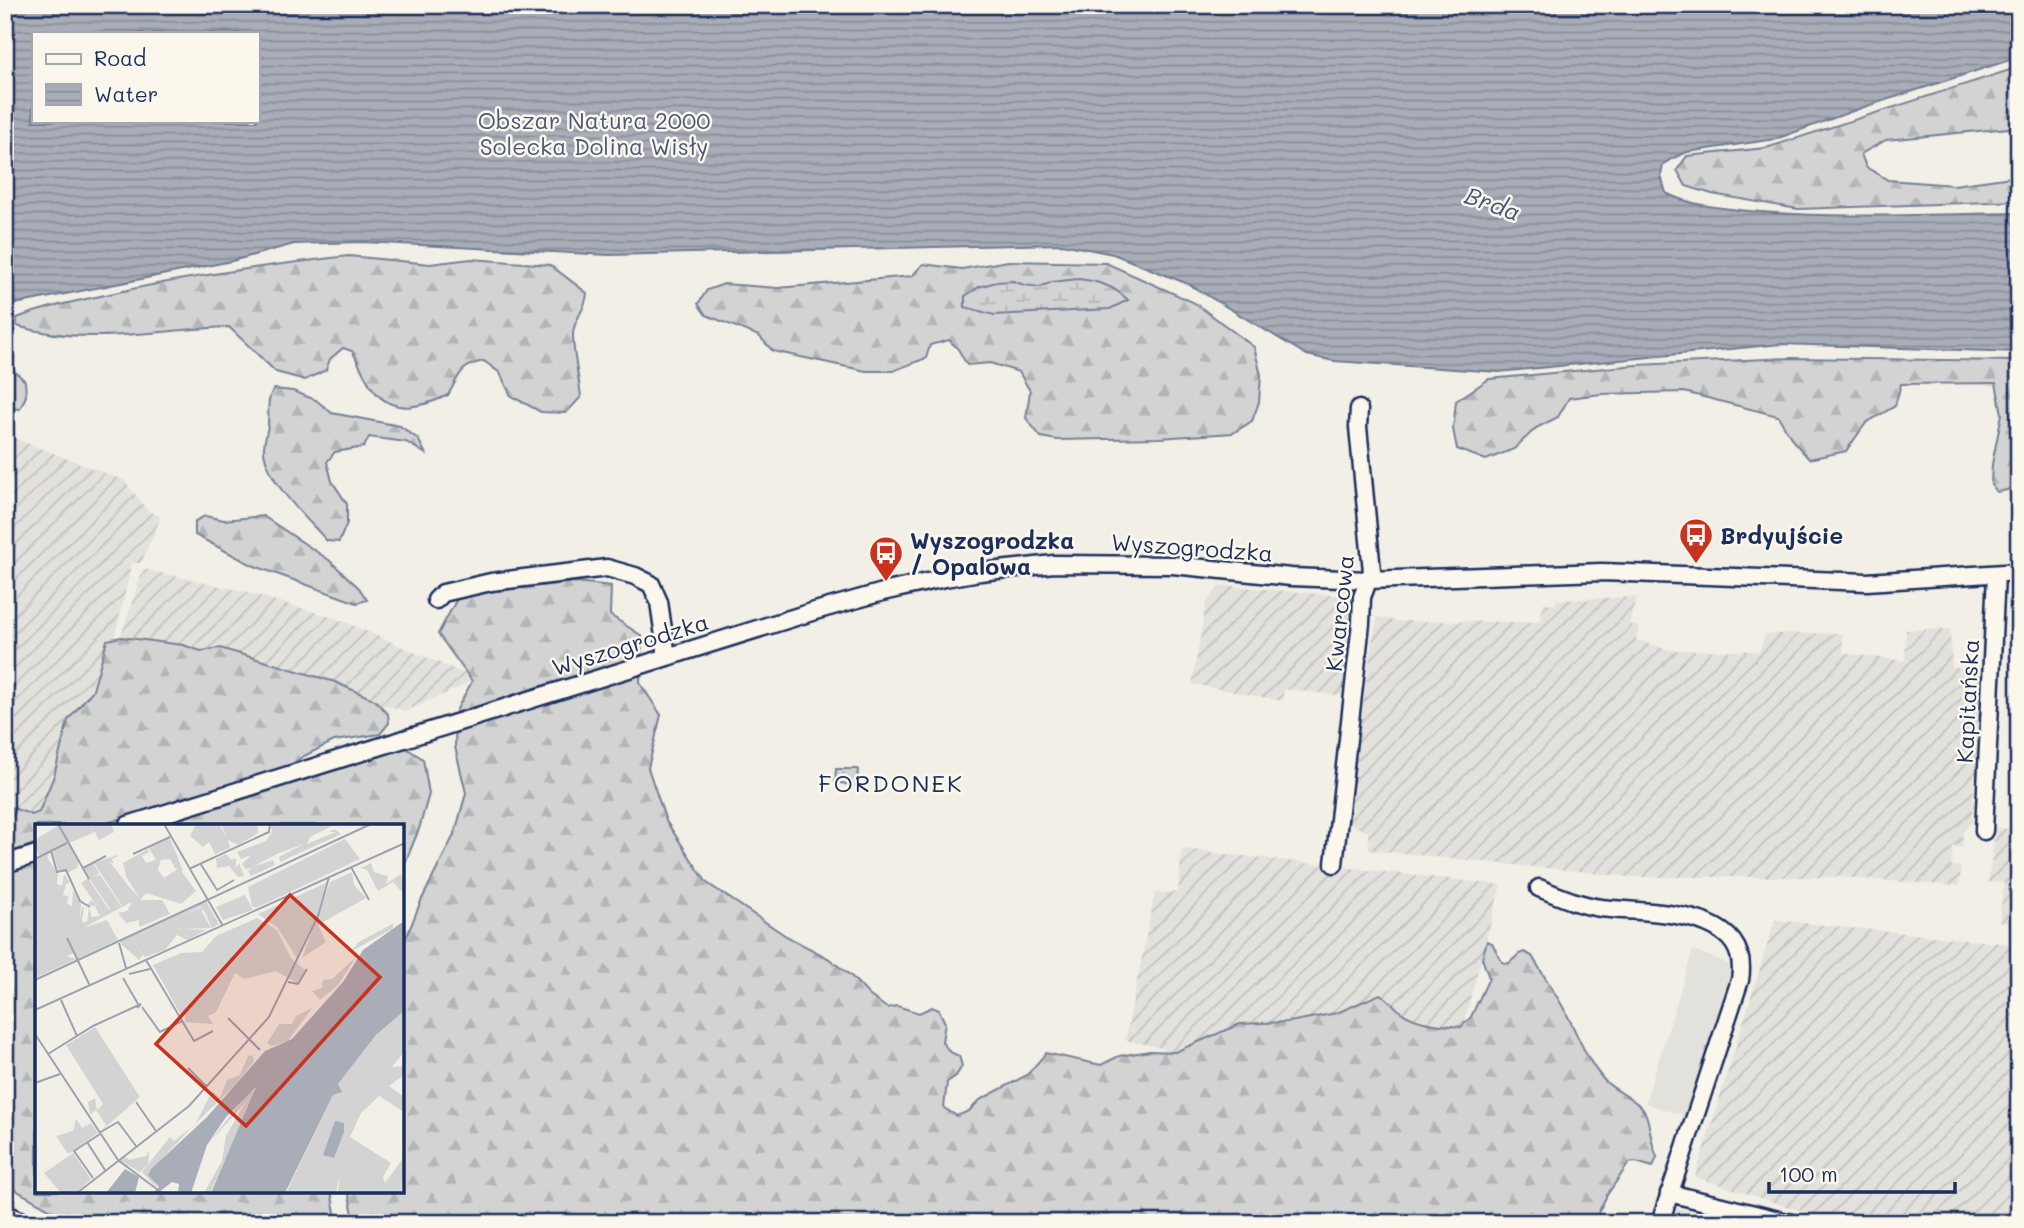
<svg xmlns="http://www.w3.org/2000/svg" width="2024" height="1228" font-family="Mali,sans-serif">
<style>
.built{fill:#e2e1dc}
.industrial{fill:url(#industrial-furrows)}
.grass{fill:url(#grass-dots);stroke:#768198;stroke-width:2}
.forest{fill:url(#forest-firs);stroke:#768198;stroke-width:2}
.wetland{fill:url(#wetland-marsh);stroke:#768198;stroke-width:2}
.water{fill:url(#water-rules);stroke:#707b93;stroke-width:2;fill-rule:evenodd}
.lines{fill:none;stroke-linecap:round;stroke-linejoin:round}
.minor-casing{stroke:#1b2f5e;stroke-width:21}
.major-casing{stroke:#1b2f5e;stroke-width:24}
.minor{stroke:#fbf7ec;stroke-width:16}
.major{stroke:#fbf7ec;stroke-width:19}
.labels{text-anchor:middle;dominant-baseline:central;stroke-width:5;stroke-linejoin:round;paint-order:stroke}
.park-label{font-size:23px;fill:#49587b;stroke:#fbf7ec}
.poi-label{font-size:23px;font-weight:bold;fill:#1b2f5e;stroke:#fbf7ec;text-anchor:start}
.street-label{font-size:23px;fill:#1b2f5e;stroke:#fbf7ec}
.water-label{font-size:24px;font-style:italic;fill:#465579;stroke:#fbf7ec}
.neighbourhood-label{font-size:24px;letter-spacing:2px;fill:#1b2f5e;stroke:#fbf7ec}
.inset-road{fill:none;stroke:#9ca2b0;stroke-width:2}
.view{fill:#c8321e;fill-opacity:0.15;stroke:#c8321e;stroke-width:3.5}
.inset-edge{fill:none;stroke:#1b2f5e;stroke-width:3.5}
</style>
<defs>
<pattern id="industrial-furrows" width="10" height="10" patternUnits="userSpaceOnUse" patternTransform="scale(1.75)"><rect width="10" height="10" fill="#e2e1dc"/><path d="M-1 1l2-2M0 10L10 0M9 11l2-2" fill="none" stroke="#c1c1bf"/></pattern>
<pattern id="grass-dots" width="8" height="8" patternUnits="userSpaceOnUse" patternTransform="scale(1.75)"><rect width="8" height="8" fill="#d2d3d2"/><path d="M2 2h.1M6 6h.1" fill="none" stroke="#b4b5b7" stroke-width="1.8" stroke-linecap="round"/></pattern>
<pattern id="forest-firs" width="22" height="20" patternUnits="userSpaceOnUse" patternTransform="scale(1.75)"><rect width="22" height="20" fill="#d2d3d2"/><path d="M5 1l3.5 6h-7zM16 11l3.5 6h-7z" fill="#b4b5b7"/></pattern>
<pattern id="wetland-marsh" width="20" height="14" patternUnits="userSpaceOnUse" patternTransform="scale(1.75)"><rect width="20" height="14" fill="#d2d3d2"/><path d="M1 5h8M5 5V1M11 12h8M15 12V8" fill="none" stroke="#b4b5b7"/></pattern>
<pattern id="water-rules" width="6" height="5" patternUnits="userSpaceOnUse" patternTransform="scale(1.75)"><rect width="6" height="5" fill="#a9adb7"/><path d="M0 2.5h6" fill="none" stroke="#898d98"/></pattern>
</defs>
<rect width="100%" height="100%" fill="#f2efe6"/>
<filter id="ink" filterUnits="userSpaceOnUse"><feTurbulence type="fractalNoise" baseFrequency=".0143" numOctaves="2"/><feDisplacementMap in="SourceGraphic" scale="14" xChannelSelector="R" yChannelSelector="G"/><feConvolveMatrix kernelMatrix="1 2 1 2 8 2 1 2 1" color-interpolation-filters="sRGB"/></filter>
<g filter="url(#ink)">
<path class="built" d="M1693,950L1729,964L1730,974L1686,1117L1645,1103Z
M1671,1206L1728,1223H1666Z"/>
<path class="industrial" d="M5,435L124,480L148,511L161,517L141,563H132L111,654L51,825L5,812Z
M143,569L243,591L338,619L474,678L460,687L406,711L214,658L116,651Z
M1220,585L1343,596L1354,607L1342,696L1284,689L1282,701L1192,684L1206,603Z
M1637,597L1629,624L1639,627L1636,640L1669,650L1760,651L1765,634L1842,633L1843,653L1905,661L1906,630L1950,629L1952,668L1986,669L1983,778L1974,779L1972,822L1963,832L1962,848L1953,846L1951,866L1961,867L1959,886L1839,877H1632L1369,850L1368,832L1346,822L1372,641L1378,617L1395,621L1539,622L1544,602L1555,605L1557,600Z
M1996,828L2019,830V924L1999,922L2004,883L1988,882Z
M1182,849L1501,885L1460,1037L1240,1023L1175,1051L1125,1040L1155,893L1178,892Z
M1775,920L2019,945V1223H1839L1695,1177Z"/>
<path class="grass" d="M836,769H858L857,786L835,782Z"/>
<path class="forest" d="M2019,67V127L1886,140L1861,154L1866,167L1888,180L1954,185L2019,176V201L1798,209L1712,194L1686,186L1677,170L1687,156L1766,148Z
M349,256L430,264L471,259L550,265L587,293C586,311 573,319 573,335C573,354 579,377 581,397L566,413L541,412L511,396L500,373L484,361C459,366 460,375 448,395C425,406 397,415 377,394C366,383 360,364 352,351L343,348L330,359L326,370L305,380L276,372L229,327C159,329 85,347 17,326V318C46,307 76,301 105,295C186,276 267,265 349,256Z
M1008,261L1106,263L1195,303L1254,347L1261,375L1259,402L1252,421L1233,433L1159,438L1057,440L1041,437L1026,418L1030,391L1019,372L990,363L967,365L958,349L949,340L930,345L926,358L893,371H866L773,351L759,336L706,315L698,304L707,290L724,284L778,288L912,276L923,264L962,269Z
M1790,358L2019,361V484L2007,490L1997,492L1991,484L1992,464L2002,414L1996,383L1901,384L1895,406L1866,423L1846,451L1809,459L1793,441L1778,416L1684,392L1601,394L1569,398L1558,417L1536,428L1514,449L1486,460L1457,449L1453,429L1456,401L1489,379L1637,365Z
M5,362L25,381L26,396L20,409L5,408Z
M274,389L293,391L316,400L332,413L400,426L418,439L426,454L406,442L369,437L364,447L335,452L327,462L332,481L347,504V523L339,542L327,541C306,517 269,485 264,452C263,443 267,434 268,425C269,412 266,399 274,389Z
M205,516L224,520L263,516L329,560L359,588L367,600L357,603L252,565L195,535V521Z
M575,582L611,586L610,615L642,636L640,683L661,715L648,768L666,821L707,883L786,936L828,958L851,976L870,996L887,1008L897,1006L919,1013L932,1007L939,1010L945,1023L942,1042L950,1052L959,1056L962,1066L956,1076L947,1082L944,1108L957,1116L969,1111L980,1100L1027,1075L1046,1053L1101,1065L1119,1056L1150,1051L1175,1052L1240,1024L1289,1022L1337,1013L1380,994C1389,999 1393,1005 1401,1012C1417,1024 1442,1025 1461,1027L1471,1017L1489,978L1482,958L1487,941L1492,943L1502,962L1508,964L1519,954L1524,952L1532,956C1542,973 1553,990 1563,1007C1577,1032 1585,1059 1605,1081C1617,1093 1640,1100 1646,1115C1651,1128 1650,1141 1657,1157L1653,1167L1636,1162L1629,1163L1607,1195L1598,1213L1602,1223H355L348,1191H402L403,946L421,901L455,833L466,793L455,747L456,711L472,681L438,634L459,595Z
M121,637L183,645L201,651L220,648L335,682L375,700L388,714L389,723L380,734L334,741L302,757L280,774L180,798L149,811L99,825H37V843L5,854V805L32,815L39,812L54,776L68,720L93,690L107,640Z
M403,746L423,759L429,794L419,829L403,868L402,825H155Z
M37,863V1191H331L337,1223H82L53,1211L5,1184V873Z"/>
<path class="wetland" d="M1078,279C1098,281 1114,286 1128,300L1110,309L994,315L965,307V296L979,287L996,282L1013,281L1024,285L1040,287L1052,282Z"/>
<path class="water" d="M5,5H2019V57L1861,108L1776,139L1687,152L1671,159L1663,165L1661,176L1666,193C1691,206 1721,208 1749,211C1839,219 1929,214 2019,213V352L1781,344L1499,372L1334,361L1307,355L1188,284L1113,254L1062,244L609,255L363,242L294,244L232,261L5,306ZM33,33H257V121H33Z"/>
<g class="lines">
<g class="minor-casing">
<path id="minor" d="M436,600L443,593L491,582L607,568L635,576L651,584L659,602L667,657
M128,825L815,611L883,592L945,578L980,572L1054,564L1173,565L1291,577L1368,580L1602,572L1867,582L2019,572
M1984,831L1996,574
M5,864L37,854
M1334,864L1361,623L1362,597L1372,571L1358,427L1359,409
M1539,888C1559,896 1579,905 1601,908C1647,914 1752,906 1740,980L1660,1223
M1669,1193L1791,1223"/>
</g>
<g class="major-casing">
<path id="major" d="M5,1215L23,1223"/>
</g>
<use href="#minor" class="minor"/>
<use href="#major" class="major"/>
</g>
</g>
<defs>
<g id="bus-pin" transform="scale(1.75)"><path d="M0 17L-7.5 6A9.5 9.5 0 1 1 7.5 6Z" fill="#c8321e" stroke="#fbf7ec"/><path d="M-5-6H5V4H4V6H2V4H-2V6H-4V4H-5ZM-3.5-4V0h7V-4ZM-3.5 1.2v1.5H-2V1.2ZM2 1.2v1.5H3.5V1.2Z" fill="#fff"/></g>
</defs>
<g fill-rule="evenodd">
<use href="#bus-pin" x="1696" y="535"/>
<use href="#bus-pin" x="886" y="553"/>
</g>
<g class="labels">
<g class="park-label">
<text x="594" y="120">Obszar Natura 2000<tspan x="594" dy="26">Solecka Dolina Wisły</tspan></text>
</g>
<g class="poi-label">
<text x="1720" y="535">Brdyujście</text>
<text x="910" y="540">Wyszogrodzka<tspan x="910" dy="26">/ Opalowa</tspan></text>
</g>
<g class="street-label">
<text transform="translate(1192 547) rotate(4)">Wyszogrodzka</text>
<text transform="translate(1339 613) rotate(-84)">Kwarcowa</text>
<text transform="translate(630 644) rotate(-17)">Wyszogrodzka</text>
<text transform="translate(1967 701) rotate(-87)">Kapitańska</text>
</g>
<g class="water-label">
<text transform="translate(1493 203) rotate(20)">Brda</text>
</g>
<g class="neighbourhood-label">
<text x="891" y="782">FORDONEK</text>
</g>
</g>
<g transform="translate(35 824)">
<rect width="369" height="369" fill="#f2efe6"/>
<path d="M24,1L44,37L42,44L34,48H24L17,28L26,22L4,32L0,23L1,15ZM135,14L148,47L140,44L135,35L126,36L123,45L105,46L99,53L91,50L88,39L113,25L114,28L107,32L111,39L121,36L114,24ZM15,29L12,33L23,50L22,60L27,62L29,50L35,59L31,60L28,71L33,72L35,61L32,80L37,82L38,66L46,80L45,95L47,83L49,84L47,98H52L54,84L57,93L65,92L60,82L52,81L57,76L67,89L75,85L54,54L65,51L87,83L48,104L72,96L83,116L42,135L39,129L31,132L41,135L0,154V35ZM83,31V32L77,35L79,40L74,37L103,74L92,66L97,77L88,83L59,39ZM336,39L339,48L353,52L351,60L366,50L369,64L366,67L358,58L343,67L332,46L326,44ZM171,77L184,100L177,104L167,82L142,94L147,105L171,106L152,116L142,111L131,124L145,106L140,95L96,115L108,131L104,136L86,120L85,117ZM60,203L105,273L65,308L71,301L61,286L55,291L53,278L60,274L62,286L68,280L31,221ZM41,295L47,304L56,299L63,309L33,330L21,312L38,307ZM38,329L56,355L41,369H26L9,349Z" fill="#d2d3d2"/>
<path d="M26,0H55L59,7L56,0H76L79,8L64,16L60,8L34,19L29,15L24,21V16L12,17ZM161,0H184L192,14L186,0H222L223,9L203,21L193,16L195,24L180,30L174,18L168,23L155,12ZM236,0H301L275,13L272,20L301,8H294L299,5L306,10L245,38L244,33L269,20L244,29L217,43L238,36L240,41L216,52L213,47L217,44L211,45L207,40L216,31L206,35L202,28L231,17L237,8ZM310,15L325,35L221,84L217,82L213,63ZM191,30L196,36L201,34V44L204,39L209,52L203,53L194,42L182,44L181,35ZM121,43L129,54L144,44L161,67L146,80L111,69L105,76H127L135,90L104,103V96L91,99L83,89L92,87L96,80L91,66H97L104,73L90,51L95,48L99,53L105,46ZM317,48L319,61L331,74L283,101L291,118L267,134L295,58ZM291,59L283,91L262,134L242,103L223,90ZM210,71L218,86L188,96L181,83ZM169,82L167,88L176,104L147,105L142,94ZM222,94L242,106L256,134L271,147L262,159L241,147L209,155L200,149L181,188L173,192L178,200L150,198V190L147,193L118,141L146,129L167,128L181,112ZM140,95L145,106L130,126L110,133L96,115ZM359,99L357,105L315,128L324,118ZM321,133L303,161L285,176L277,167L287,164L288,156L297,155ZM277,184L253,217L237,222L232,219L244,200H257L261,192ZM369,187V228L357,243L369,242V251L354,262L369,273V288L344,272L326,289L315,313L356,339L348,353L350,359L369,333L366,369H303L304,353L301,369H251L298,271L304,267L303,260L342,210ZM217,231L219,237L200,261L161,299L177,267L185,274L192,256L205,251L213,232ZM222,265L175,369H169L187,337L191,312L210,279L174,319L211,271ZM158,302L114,348L123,365L107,348L135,313L139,317ZM114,326L113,340L105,348L84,336L90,332L94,336L111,332Z" fill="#d2d3d2"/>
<path d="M58,39L64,49L54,56L74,86L67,89L46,59L54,54L48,44Z" fill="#d2d3d2"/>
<path d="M369,97V187L341,211L303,260L307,268L298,271L250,369H176L221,263L191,293L172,321L156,369H143L144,360L137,358L123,369H118L124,363L113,351L116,345L172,293L230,227L257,215L308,158L328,126ZM300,297L309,299V308L299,334L288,331ZM90,345L104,353L100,369H71Z" fill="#a9adb7"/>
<path class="inset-road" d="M23,0L54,55M129,0L188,102M16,27L22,48L31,46L45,77L55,83M98,30L135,13M0,35L32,19M165,39L182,66L199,56M316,43L334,76M48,44L71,32M154,45L234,8L235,0M32,114L55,162M84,119L91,144M111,136L159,217L178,207M94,150L115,145M88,154L103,180M0,156L336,0M253,158L263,160L272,145M26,176L42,212M107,183L125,208L147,197M0,186L370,19M193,194L225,226M0,210L83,336L127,369M13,230L58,202L106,180L102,184M153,244L171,262M0,259L25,250M101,278L121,307M64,309L83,298L101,322M52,318L70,346M58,354L39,327L65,310M42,369L154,282L234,193L283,92L294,53"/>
<path class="view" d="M255,71L345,153L211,302L121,220Z"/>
<rect width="369" height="369" class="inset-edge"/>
</g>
<rect width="2024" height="1228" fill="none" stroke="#fbf7ec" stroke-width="28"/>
<rect x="14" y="14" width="1996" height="1200" fill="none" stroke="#1b2f5e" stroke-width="2.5" filter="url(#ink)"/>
<rect x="32" y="32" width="228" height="91" fill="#fbf7ec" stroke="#a1a7b3" stroke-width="2"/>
<rect x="46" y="54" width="35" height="10" fill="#fbf7ec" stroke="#a1a7b3" stroke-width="2"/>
<text x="94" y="66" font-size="21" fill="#1b2f5e">Road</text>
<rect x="46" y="84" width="35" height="21" fill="url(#water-rules)" stroke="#a1a7b3" stroke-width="2"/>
<text x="94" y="102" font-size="21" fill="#1b2f5e">Water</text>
<path d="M1769 1182v10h186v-10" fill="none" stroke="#1b2f5e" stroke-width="3.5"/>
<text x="1779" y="1182" font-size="21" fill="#1b2f5e" stroke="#fbf7ec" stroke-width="5" paint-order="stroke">100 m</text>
</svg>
